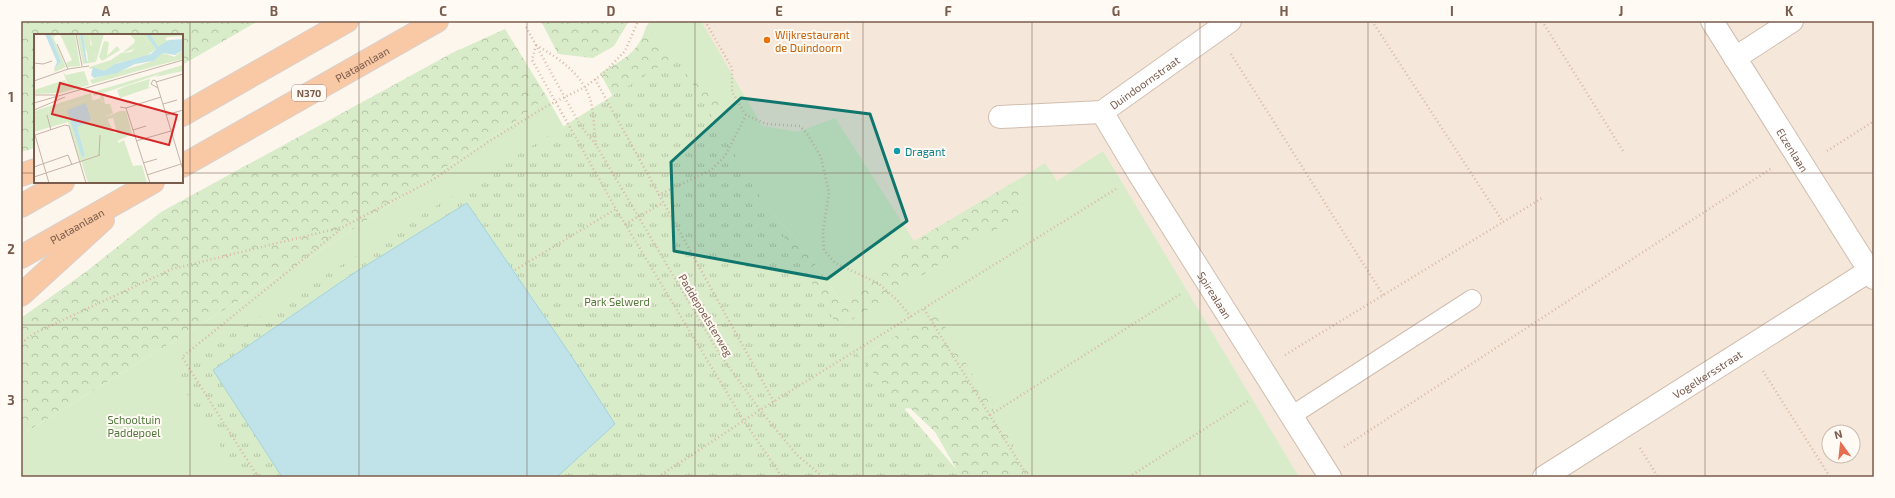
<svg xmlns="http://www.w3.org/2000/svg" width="1895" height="498" font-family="'Exo 2',sans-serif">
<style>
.residential{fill:#f5e8da;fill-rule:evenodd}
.green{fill:#d8ecc9}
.forest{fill:url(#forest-crowns)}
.park{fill:url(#park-tufts)}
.water{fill:#bfe3e8;stroke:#a5d3da}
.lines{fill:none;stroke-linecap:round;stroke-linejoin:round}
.service-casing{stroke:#d1beb0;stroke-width:20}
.minor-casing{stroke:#d1beb0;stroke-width:24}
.trunk-casing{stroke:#dad1cd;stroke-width:24}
.path{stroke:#d9b8a5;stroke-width:2.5;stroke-dasharray:1 3;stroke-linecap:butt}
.service{stroke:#fff;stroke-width:18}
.minor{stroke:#fff;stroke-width:22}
.trunk{stroke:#f9c8a4;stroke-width:22}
.marked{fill:#0f766e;fill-opacity:0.2;stroke:#0f766e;stroke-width:3;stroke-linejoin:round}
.grid{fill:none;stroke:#7a5c4d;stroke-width:1;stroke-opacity:0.55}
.food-dot{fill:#e8710a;stroke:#fffaf3;stroke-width:1.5}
.culture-dot{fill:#0f9aa8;stroke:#fffaf3;stroke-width:1.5}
.labels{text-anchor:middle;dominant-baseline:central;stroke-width:4;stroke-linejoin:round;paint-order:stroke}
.shield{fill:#fffaf3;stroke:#a28b7f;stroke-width:1}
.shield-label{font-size:10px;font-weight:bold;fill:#7a5c4d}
.food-label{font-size:11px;fill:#c56008;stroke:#fffaf3;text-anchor:start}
.street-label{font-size:11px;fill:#7a5c4d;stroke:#fffaf3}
.culture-label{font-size:11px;fill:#0d838f;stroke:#fffaf3;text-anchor:start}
.park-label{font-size:11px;fill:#537a41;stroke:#fffaf3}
.inset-road{fill:none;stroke:#c5b3a7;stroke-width:1}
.view{fill:#d62828;fill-opacity:0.15;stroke:#d62828;stroke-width:2}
.inset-edge{fill:none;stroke:#7a5c4d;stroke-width:2}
.neatline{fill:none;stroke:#7a5c4d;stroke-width:1.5}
.grid-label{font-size:13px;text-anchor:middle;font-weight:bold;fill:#7a5c4d}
</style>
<defs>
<pattern id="forest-crowns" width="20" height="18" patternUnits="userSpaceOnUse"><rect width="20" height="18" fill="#d8ecc9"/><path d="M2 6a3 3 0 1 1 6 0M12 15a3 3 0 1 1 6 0" fill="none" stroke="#b4c2a5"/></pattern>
<pattern id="park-tufts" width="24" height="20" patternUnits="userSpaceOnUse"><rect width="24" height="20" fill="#d8ecc9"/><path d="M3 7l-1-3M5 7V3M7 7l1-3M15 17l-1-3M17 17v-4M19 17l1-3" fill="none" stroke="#b4c2a5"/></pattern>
</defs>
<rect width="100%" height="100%" fill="#fdf6ec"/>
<path class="residential" d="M659,21H1874V477H978ZM1829,432H1853V456H1829Z"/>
<path class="green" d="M650,21H701L762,126L798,132L835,118L914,241L840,300L805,249L743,181L646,27Z
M547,97L631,247L282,477H21V435L320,251L517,120Z
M1103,151L1299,477H1032L936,311L775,411L766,374L1023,212L1019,179L1045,163L1057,181Z"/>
<path class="forest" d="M21,21H258L182,65V35H35V148L21,152Z
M541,21H629L614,46L593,58L558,54Z
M646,27L726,105L688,168L743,181L805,249L840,300L914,241L1019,179L1023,212L766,374L600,73C622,60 638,54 646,27Z
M505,29L547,97L517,120L320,251L21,435V318L87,271L161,212L452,53Z
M936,311L1032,477H961L935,432L911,409L908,408L892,412L775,411Z"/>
<path class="park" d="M676,56L847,342L963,477H240L172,371Z"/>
<path class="water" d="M467,203L570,354L615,424L557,477H282L213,370L354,273Z"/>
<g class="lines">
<g class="service-casing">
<path id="service" d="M1291,416L1472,299"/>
</g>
<g class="minor-casing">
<g id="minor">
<path id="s1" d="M1712,21L1874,278"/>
<path d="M1735,58L1792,21"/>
<path id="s2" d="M1102,112L1139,174L1330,477"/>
<path id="s3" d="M1000,117L1102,112L1230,21"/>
<path id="s4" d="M1544,477L1869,271"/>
</g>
</g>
<g class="trunk-casing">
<g id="trunk">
<path d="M182,115L347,21"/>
<path id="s5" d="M182,166L437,21"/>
<path d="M21,175L35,170"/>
<path d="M21,206L63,182"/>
<path id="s6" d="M21,257L153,182"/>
<path d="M21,295L103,220"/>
</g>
</g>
<path class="path" d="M705,21L732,68V92L746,115L766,124L800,126L808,135L821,157L829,193L823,231L824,250L835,263L878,283L898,301L911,317
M1372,21L1503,222L1542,198
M1542,21L1623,151
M526,27L580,125L596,145L719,353L760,410L797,455L823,477
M536,45L532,60L616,209L744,421L782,477
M536,45C560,59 583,74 591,102C594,116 594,131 596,145
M1231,54L1383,295
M595,79L774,402
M1827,151L1874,121
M658,195L711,170L725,156L746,115
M625,224L663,203
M515,270L616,209
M924,309L1028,477
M21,343L35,333L172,269L343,227L434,179L488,142L547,106L585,87L605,72L625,51L638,21
M1285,355L1503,222
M1763,371L1830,477
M990,415L1182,293
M1344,447L1772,168
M1640,448L1658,477
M258,477L182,357L342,228
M658,477L760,410L1116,189
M1129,477L1250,400"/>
<use href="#service" class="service"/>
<use href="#minor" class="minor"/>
<use href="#trunk" class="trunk"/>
</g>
<path class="marked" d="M741,98L870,114L907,221L827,279L674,251L671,162Z"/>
<path class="grid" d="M190,21V477M359,21V477M527,21V477M695,21V477M863,21V477M1032,21V477M1200,21V477M1368,21V477M1536,21V477M1705,21V477M21,173H35M182,173H1874M21,325H1874"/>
<circle class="food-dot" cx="767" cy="40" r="4"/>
<circle class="culture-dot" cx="897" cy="151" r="4"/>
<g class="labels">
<rect class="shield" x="292" y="85" width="34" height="16" rx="3"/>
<g class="shield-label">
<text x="309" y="93">N370</text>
</g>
<g class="food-label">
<text x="775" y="34">Wijkrestaurant<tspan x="775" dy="13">de Duindoorn</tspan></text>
</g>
<g class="street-label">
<text stroke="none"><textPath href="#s5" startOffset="207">Plataanlaan</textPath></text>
<text stroke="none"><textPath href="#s3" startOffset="154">Duindoornstraat</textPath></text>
<text stroke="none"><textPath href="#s1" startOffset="152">Elzenlaan</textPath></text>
<text stroke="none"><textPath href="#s6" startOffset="64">Plataanlaan</textPath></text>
<text stroke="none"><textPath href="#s2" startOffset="215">Spirealaan</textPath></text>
<text transform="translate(706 315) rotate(59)">Paddepoelsterweg</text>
<text stroke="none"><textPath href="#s4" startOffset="193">Vogelkersstraat</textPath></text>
</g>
<g class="culture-label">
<text x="905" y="151">Dragant</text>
</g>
<g class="park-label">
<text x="617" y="301">Park Selwerd</text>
<text x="134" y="419">Schooltuin<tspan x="134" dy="13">Paddepoel</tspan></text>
</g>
</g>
<g transform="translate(34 34)">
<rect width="149" height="149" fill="#fdf6ec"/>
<path d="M99,0L111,4L115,10L88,19L100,9L101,6L96,1ZM70,7L75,8L73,22L83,12L86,16L68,27L65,23ZM149,16V25L125,31L131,25L139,24ZM149,34V37L121,43L126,40H134ZM50,37L54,48L35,53L29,38L32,41ZM69,60L71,70H76L79,79L73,82L66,71L69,68L66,62ZM58,64L61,75L54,124L46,127L34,88L0,98V82ZM86,77H92L98,100L81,108L74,89L79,99H83L79,84L67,87V85ZM90,106L99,132L108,131L113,149H104L83,110Z" fill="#d8ecc9"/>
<path d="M16,0H25L19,3L32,33L21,38L20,35L27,28ZM26,0H41L46,32L34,33L32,29L38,26ZM43,0H46L51,27H54L53,19L54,21L60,19L62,28L49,30ZM49,0H55L57,13H51ZM100,0L114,1L122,15L112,22L83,29L70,37H64L61,34L56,35L55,33L77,26L87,19L97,18L103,13L115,10L111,4H104ZM116,0H149V2L133,3L131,5L134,7L124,14ZM129,19L141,23L125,31L58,50L56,46L116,28ZM149,31V34L134,40H126L60,62L59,58ZM31,46L35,53L54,48L55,51L26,59L0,60V56ZM95,51L94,55L91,56L118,53L86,64L83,56ZM57,59L58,64L0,82V77Z" fill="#d8ecc9"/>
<path d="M55,0H70L62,28L60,19L55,22L53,19L51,13L58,11Z" fill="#d8ecc9"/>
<path d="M116,45L114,54L89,61L88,57L94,55L95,51ZM67,64L73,84L84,108L93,118L105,149H54L31,75Z" fill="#d8ecc9"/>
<path d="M11,0H16L27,28L20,35L23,28ZM46,0H49L53,29L51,27ZM112,0H116L124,13L135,6L149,5V16L141,21L129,19L119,27L101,30L83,39L60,44L57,41L59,33L70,37L81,30L117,20L122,15ZM52,69L57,86L43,93L51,122L48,123L33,76Z" fill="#bfe3e8"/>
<path class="inset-road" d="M42,0L48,32M23,10L34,35M0,29L9,30L18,27M119,46L122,47L124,54L117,50ZM0,47L34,35L55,32M122,48L149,40M124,54L149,136M0,61H22M0,69L149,26M129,70L143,66M86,73L92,74L127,63M92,74L116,149M0,76L31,63M13,81L17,96M132,81L149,76M99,96L112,92M102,107L137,97M65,122L66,101M109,129L123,125M0,133L34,121L38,131M113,141L147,130M0,143L66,121M15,149L1,101L31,91L35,92L52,149"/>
<path class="view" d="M26,49L143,81L135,111L18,80Z"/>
<rect width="149" height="149" class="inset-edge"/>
</g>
<rect width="1895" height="498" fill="none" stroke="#fffaf3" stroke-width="44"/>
<g transform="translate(1841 444) rotate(345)"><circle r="19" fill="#fffaf3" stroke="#cabbb1"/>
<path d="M0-3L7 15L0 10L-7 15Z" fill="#e76f51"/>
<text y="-6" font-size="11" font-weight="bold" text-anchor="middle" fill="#7a5c4d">N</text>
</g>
<rect x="22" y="22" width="1851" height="454" class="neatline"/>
<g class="grid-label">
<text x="106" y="16">A</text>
<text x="274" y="16">B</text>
<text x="443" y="16">C</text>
<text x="611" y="16">D</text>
<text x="779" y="16">E</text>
<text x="948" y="16">F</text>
<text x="1116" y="16">G</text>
<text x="1284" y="16">H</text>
<text x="1452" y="16">I</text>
<text x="1621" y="16">J</text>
<text x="1789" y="16">K</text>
<text x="11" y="102">1</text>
<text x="11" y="254">2</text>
<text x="11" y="405">3</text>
</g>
</svg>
